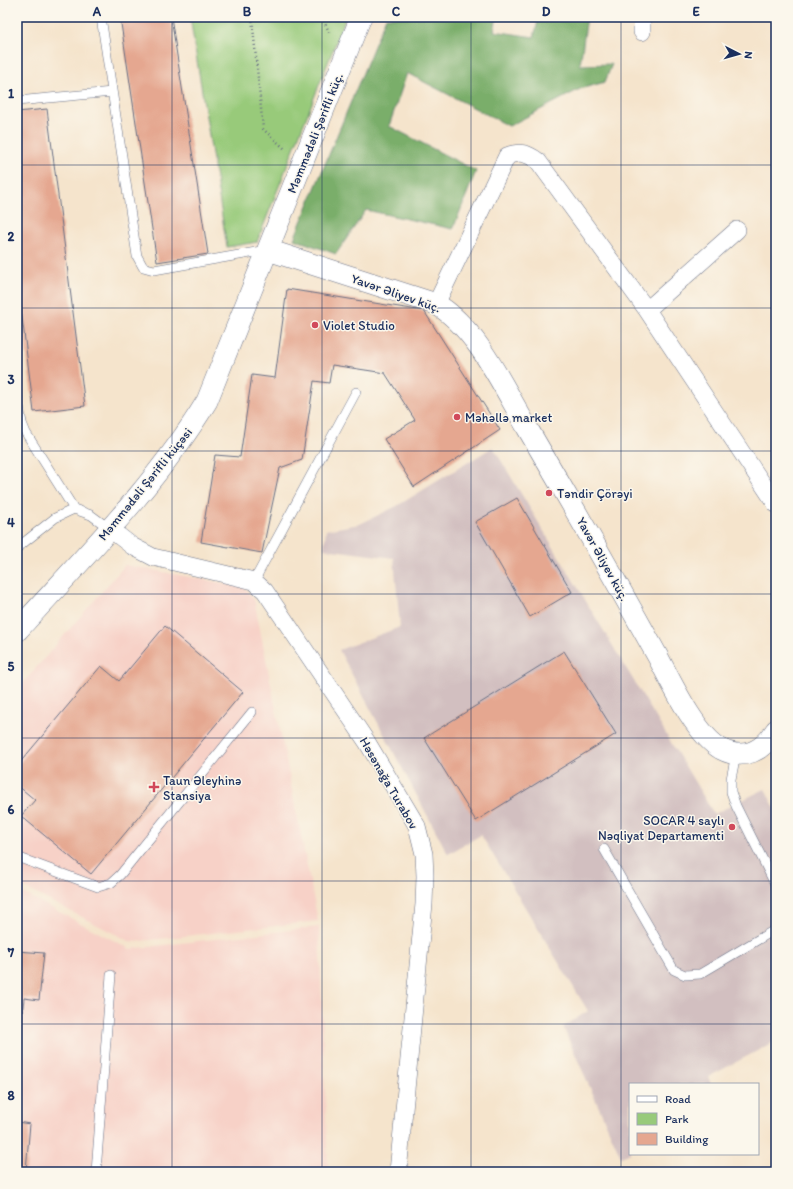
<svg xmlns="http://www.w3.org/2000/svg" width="793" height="1189" font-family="Itim,sans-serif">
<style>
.built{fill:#f7d1c7}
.industrial{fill:#d2bfc0}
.green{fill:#98ca7a;stroke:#5a7c6c}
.forest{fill:#7aae6a;stroke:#4a6e64}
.building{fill:#e5a790}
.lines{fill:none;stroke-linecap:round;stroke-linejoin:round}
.service-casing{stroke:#676e84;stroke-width:10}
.minor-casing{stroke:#676e84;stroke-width:18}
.tertiary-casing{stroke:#676e84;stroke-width:22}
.path{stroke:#676e84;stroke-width:2.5;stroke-dasharray:1 3;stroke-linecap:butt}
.service{stroke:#fff;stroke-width:9}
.minor{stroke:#fff;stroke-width:17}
.tertiary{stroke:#fff;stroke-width:21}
.grid{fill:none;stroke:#1b2f5e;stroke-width:1;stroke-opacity:0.55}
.poi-dot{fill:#d1495b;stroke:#fbf7ec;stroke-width:1.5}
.labels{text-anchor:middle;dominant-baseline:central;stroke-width:3;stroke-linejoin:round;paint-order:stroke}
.street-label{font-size:13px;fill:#1b2f5e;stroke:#fbf7ec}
.poi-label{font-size:13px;fill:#1b2f5e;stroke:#fbf7ec;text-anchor:start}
.neatline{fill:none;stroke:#1b2f5e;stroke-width:1.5}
.grid-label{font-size:13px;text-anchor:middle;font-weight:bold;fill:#1b2f5e}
</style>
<rect width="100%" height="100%" fill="#fbf7ec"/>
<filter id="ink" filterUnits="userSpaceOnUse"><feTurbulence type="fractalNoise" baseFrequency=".025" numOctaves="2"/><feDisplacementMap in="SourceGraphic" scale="8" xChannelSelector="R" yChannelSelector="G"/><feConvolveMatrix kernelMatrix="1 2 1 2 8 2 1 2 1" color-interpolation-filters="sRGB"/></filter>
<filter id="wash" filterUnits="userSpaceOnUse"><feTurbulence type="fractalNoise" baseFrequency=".012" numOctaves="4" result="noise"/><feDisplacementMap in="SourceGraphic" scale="16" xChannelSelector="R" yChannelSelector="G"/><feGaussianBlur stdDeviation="0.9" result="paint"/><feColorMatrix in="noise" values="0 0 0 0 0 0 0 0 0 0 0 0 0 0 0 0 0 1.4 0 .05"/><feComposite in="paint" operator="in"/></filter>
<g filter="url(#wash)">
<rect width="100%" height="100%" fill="#f5e4cc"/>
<path class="built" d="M125,565L243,587L254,599L318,921L131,942L17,884V690Z
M17,890L130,949L319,927L328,1172H17Z"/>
<path class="industrial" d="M493,447L714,814L765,789L776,810V1041L708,1077L711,1084H630V1153L621,1157L563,1027L588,1011L481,835L448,854L339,650L400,627L394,558L324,549L326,530L360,524L397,506Z"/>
<path class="green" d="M190,17H346L257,242L227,247Z"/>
<path class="forest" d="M386,17H497L494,31L534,37L539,17H587L580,65L612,64L605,82L580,89L509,126L407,73L389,126L476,171L453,229L366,210L336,254L294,239Z"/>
<g id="blocks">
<path class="building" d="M120,17H171L208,254L157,262Z
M47,109L85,406L34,412L17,277V112Z
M287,289L424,311L500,430L414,487L384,439L415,420L385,373L332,365L329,383L314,381L302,460L280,468L262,553L201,542L215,455L240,457L252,375L275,378Z
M517,498L572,592L530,617L475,522Z
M165,626L243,692L91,874L21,816L35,800L17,785V766L101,666L119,681Z
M564,651L616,734L476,821L424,738Z
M17,951L44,953L39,1000L24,998L18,1053Z
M17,1122L30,1124L26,1170L17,1169Z"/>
</g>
</g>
<g filter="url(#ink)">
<use href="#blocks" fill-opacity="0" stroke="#676e84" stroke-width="1"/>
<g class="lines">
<g class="service-casing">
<path id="service" d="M101,17L137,256L143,267L154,270L267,250
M17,101L112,92
M17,395L22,423L26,433L74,509
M17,548L55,518L74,509L91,515L110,529
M254,581L356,392
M736,754L731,779V792L736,806L776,886
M604,849L674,970L685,975L700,974L776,929
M17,857L98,887L111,883L120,875L252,712
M96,1172L111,975"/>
</g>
<g class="minor-casing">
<path id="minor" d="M642,32V17
M436,304L507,156C520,151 527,153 538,161L647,310L776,504
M647,310L737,230
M110,529L132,546L153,557L254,581L265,591L367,742L417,826L424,854L425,876L424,904L398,1172"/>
</g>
<g class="tertiary-casing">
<path id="tertiary" d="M268,250L436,304C478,329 504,389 529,431C573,506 616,581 658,657C671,682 696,735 721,749C744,761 763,751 776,730
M17,631C83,558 156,485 207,401L361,17"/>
</g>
<path class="path" d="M252,17L263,129L285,149
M322,17L330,34"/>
<use href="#service" class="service"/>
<use href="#minor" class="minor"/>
<use href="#tertiary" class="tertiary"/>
</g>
</g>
<path class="grid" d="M172,17V1172M322,17V1172M471,17V1172M621,17V1172M17,165H776M17,308H776M17,451H776M17,594H776M17,738H776M17,881H776M17,1024H776"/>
<g class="poi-dot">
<circle cx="315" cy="325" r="4"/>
<circle cx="457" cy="417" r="4"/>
<circle cx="549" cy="493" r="4"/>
<path d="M152 781h4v4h4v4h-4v4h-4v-4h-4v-4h4z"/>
<circle cx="732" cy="827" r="4"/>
</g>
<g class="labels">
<g class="street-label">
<text transform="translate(315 133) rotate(-68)">Məmmədəli Şərifli küç.</text>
<text transform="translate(396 293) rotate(19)">Yavər Əliyev küç.</text>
<text transform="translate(145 484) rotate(-51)">Məmmədəli Şərifli küçəsi</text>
<text transform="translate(603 559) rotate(61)">Yavər Əliyev küç.</text>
<text transform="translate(389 783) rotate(60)">Həsənağa Turabov</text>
</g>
<g class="poi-label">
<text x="323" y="325">Violet Studio</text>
<text x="465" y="417">Məhəllə market</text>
<text x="557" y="493">Təndir Çörəyi</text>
<text x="163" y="780">Taun Əleyhinə<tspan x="163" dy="15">Stansiya</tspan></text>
<text x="724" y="820" text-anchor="end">SOCAR 4 saylı<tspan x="724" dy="15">Nəqliyat Departamenti</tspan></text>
</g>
</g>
<rect width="793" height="1189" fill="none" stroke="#fbf7ec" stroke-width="44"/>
<rect x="629" y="1083" width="130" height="72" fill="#fbf7ec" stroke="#a1a7b3"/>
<rect x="637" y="1096" width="20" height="6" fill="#ffffff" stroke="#a1a7b3"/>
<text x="665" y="1103" font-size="12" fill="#1b2f5e">Road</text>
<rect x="637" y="1113" width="20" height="12" fill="#98ca7a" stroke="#a1a7b3"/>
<text x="665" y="1123" font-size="12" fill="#1b2f5e">Park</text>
<rect x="637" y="1133" width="20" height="12" fill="#e5a790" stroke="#a1a7b3"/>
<text x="665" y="1143" font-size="12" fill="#1b2f5e">Building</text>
<g transform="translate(739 54) rotate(96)" stroke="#fbf7ec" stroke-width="3" paint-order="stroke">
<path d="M0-3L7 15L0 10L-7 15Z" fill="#1b2f5e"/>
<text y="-6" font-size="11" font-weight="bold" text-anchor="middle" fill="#1b2f5e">N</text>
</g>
<rect x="22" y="22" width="749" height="1145" class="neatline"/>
<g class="grid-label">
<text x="97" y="16">A</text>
<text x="247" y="16">B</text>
<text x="396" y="16">C</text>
<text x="546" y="16">D</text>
<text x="696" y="16">E</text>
<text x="11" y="98">1</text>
<text x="11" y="241">2</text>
<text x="11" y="384">3</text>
<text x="11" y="527">4</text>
<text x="11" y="671">5</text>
<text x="11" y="814">6</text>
<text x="11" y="957">7</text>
<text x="11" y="1100">8</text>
</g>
</svg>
